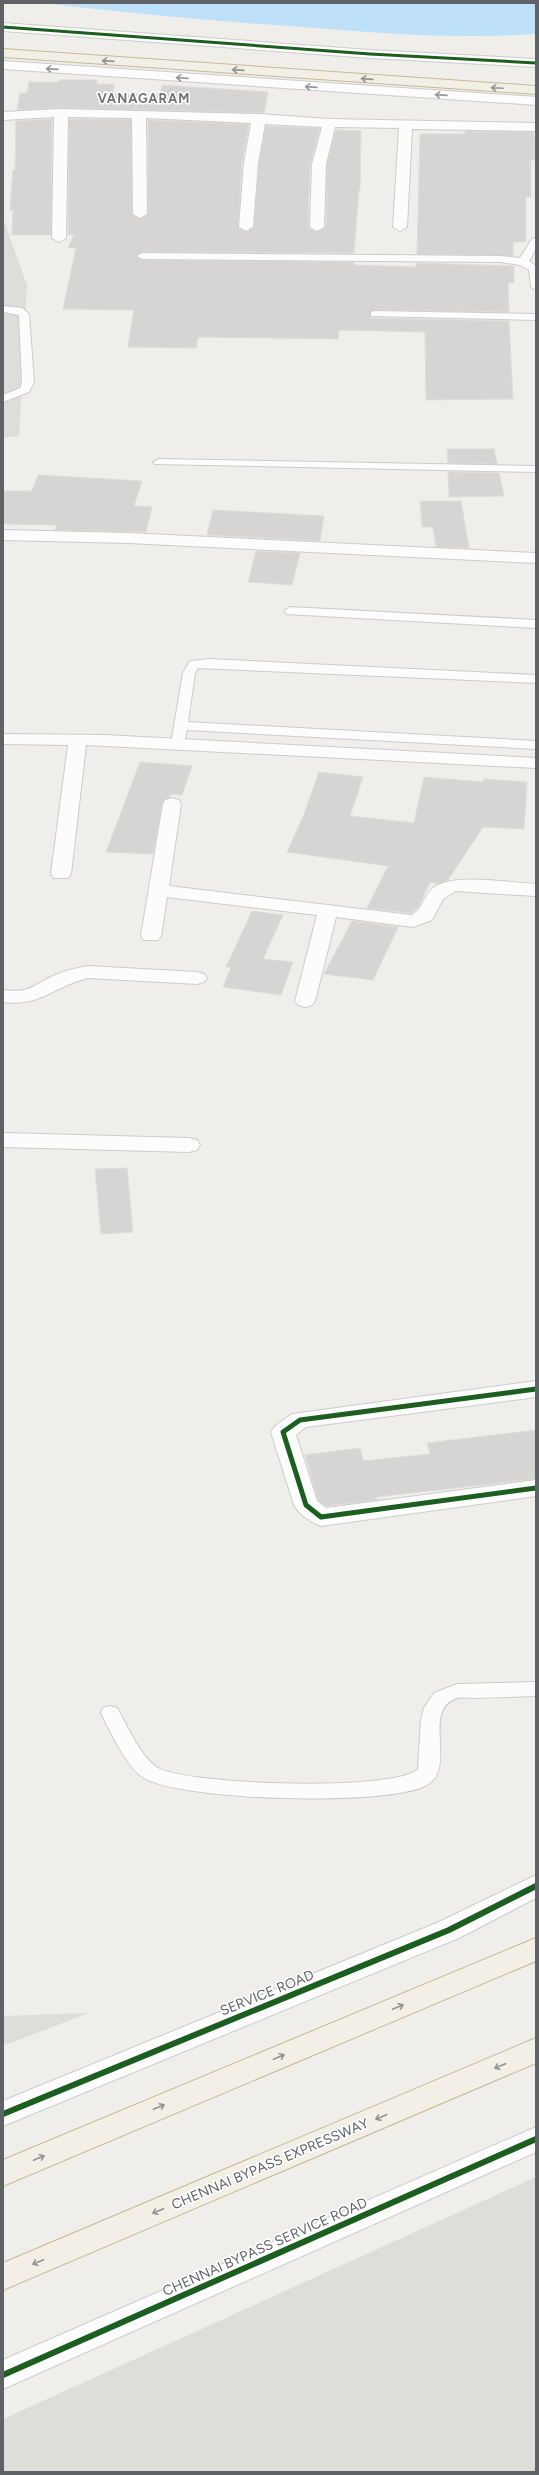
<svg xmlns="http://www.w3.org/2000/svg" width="539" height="2475" font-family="Figtree,sans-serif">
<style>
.industrial{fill:#dfddda}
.water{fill:#bfe0f9}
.building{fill:#d6d5d3;stroke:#deddd9}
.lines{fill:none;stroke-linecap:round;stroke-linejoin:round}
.service-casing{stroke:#cbcccc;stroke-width:2}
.minor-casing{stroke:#cbcccc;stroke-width:2}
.tertiary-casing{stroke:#cbcccc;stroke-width:2}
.trunk-casing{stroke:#c8b996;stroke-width:2}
.service{fill:#fdfcfc;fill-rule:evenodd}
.minor{fill:#fdfcfc;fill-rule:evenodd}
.tertiary{fill:#fdfcfc;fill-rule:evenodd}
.trunk{fill:#f2f0e6;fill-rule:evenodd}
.cycleway-far2-casing{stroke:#fff;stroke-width:4.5}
.cycleway-far1-casing{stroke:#fff;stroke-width:8}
.cycleway-casing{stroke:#fff;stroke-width:9}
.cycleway-far2{stroke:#1b5e20;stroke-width:3}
.cycleway-far1{stroke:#1b5e20;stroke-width:5}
.cycleway{stroke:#1b5e20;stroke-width:6}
.oneway{stroke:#929494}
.oneway2{stroke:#96999c}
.labels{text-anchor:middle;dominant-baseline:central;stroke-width:3;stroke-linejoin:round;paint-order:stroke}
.far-district-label{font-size:13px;font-weight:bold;letter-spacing:1px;fill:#70757a;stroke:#fff}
.near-street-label{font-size:14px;fill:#5f6368;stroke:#fff}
</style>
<rect width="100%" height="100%" fill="#efeeea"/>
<path class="industrial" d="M3,218L27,285L19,436L3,438Z
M89,2013L3,2046V2016Z
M536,2177V2472H3V2419Z"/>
<path class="water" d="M42,3H536V34C463,39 389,34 316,28C224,22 134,14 42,3Z"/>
<path class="building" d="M59,80H97V84H114L113,94L160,95L162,85L268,92L264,113L61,108L17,110L20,93H27L29,82H59Z
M52,119L51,235H12L13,210H10L13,170H15L16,121Z
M69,119H131L132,214L139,219L148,214V120L249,124L242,163L238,227L245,232L254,227L259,163L266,126L320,128L310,164L308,227L316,232L326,227L327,164L336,130L361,131L360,190H359L354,253L142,252L136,257L142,260L354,262V265L416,267L417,263L514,266V283H508L509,312L375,310L370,312L371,318L509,321L513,399L426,400L425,332L339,330L338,339L198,337L196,348L128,347L134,310L63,309L76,248H68L74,235H68Z
M465,131L534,132L535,160H531V197H526V242H513V256L417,254L420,134H465Z
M447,449H494L497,464L448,463Z
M448,472L499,473L504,496L449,497Z
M38,475L142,481L134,506L152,507L146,532L55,530L57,525L3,524V491H32Z
M420,501H461L469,548L436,547L433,527H422Z
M213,510L324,516L320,541L207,535Z
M256,551L300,553L292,585L248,582Z
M140,762L192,766L182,795L171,794L170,797L165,799L162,803L153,854L106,852Z
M319,772L363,777L350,816L414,823L424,777L483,782L484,779L527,782L524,829L483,827L448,880L438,884L430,882L419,906L411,913L367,908L388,866L287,852L303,817Z
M252,911L283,915L263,959L293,962L281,995L223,987L231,967H226Z
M352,921L398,927L373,980L324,974Z
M127,1168L133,1232L101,1234L95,1169Z
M536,1430V1479L376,1497L377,1500L326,1506L318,1500L305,1455L360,1448L363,1461L430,1454L427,1443Z"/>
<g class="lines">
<g class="service-casing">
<path id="service" d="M536,238V249L529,261L536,266V290L531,287L529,270L520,265L501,262L142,259L137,256L142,253L501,256L520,258L532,239Z
M3,306L22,308L29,314L34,382L29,392L3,402V395L20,388L22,382L19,315L3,312Z
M375,311L536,314V320L371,316V312Z
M159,459L536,466V472L155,464L153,462Z
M290,607L536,620V628L286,614L284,611Z
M210,659L536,675V683L198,668L195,673L188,722L536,741V749L187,730L183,747H173L171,744L183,673L190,661Z
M536,1682V1696C516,1697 496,1697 475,1698C470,1698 463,1697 457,1698C420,1710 459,1770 425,1786C384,1806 184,1801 144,1778C127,1768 110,1731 101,1713L103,1708L110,1706L117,1708C127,1725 141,1758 158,1768C188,1785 397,1792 418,1769L421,1720L424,1708L434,1693L457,1684Z"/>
</g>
<g class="minor-casing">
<path id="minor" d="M61,109L259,114L329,119L536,123V131L412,129L407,227L400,231L393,227L399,128L335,127L326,164L324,227L317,231L310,227L312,164L322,127L265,124L258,163L253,227L246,231L239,227L244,163L251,123L146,118L147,214L140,218L133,214L132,118L68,117L66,238L59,242L52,238L54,117L3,120V112Z
M3,530L128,533L536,553V563L128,543L3,540Z
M3,734L105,735L536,758V768L86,745L71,874L68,878H54L51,874L68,745L3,744Z
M172,798L179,800L181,804L169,886L411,915C423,910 424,893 436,886C458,873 510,883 536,884V896L456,891L443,899L432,920L413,927L336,917L315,1001L312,1005L305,1007L298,1005L295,1001L317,915L167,897L161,936L158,940H144L141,936L163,804L165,800Z
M88,966L197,972L204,974L207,978L204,982L197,984L88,978C54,986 41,1007 3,1002V990C34,994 33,983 58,974C67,970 78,968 88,966Z
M3,1133L189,1138L197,1140L200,1145L197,1150L189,1152L3,1147Z
M536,1381V1397L306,1427L296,1435L317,1501L326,1508L536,1480V1496L321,1526C310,1522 300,1515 294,1505L271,1432L275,1426L292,1414Z"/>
</g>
<g class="tertiary-casing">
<path id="tertiary" d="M3,23L370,50L536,59V67L370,58L3,31Z
M3,61L536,97V105L3,69Z
M536,1875V1898L459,1938L3,2126V2101L439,1922Z
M536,2127V2152L3,2389V2360Z"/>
</g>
<g class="trunk-casing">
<path id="trunk" d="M3,49L536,86V94L3,57Z
M536,1938V1961L3,2186V2160Z
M536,2038V2063L3,2290V2263Z"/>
</g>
<use href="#service" class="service"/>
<use href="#minor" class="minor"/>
<use href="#tertiary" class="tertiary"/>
<use href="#trunk" class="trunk"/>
<g class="cycleway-far2-casing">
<path id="cycleway-far2" d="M3,27L370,54L536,63"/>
</g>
<g class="cycleway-far1-casing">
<path id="cycleway-far1" d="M536,1389L300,1420L283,1432L306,1505L321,1517L536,1488"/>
</g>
<g class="cycleway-casing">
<path id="cycleway" d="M3,2114L449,1930L536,1886
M3,2375L536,2139"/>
</g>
<use href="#cycleway-far2" class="cycleway-far2"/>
<use href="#cycleway-far1" class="cycleway-far1"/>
<use href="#cycleway" class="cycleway"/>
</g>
<defs><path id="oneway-shaft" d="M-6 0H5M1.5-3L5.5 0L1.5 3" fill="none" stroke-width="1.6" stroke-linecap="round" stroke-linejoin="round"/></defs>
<g class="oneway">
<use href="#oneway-shaft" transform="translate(108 61) rotate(-176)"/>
<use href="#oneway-shaft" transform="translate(238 70) rotate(-176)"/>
<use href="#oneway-shaft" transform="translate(367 79) rotate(-176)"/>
<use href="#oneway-shaft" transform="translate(497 88) rotate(-177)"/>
<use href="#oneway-shaft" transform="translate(398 2007) rotate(-23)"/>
<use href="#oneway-shaft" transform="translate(279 2057) rotate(-23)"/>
<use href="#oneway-shaft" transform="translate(500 2066) rotate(157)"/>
<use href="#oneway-shaft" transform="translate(159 2107) rotate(-23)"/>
<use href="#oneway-shaft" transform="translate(381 2117) rotate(157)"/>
<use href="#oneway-shaft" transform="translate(39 2158) rotate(-23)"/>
<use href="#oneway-shaft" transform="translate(158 2211) rotate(157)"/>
<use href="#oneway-shaft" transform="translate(38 2262) rotate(157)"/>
</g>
<g class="oneway2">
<use href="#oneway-shaft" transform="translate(52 69) rotate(-176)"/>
<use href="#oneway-shaft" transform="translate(182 78) rotate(-176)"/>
<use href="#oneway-shaft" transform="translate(311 87) rotate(-176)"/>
<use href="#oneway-shaft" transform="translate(441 95) rotate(-176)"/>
</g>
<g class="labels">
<g class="far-district-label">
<text x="144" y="98">VANAGARAM</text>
</g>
<g class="near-street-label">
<text transform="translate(267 1993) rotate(-22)">SERVICE ROAD</text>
<text transform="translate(270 2164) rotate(-23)">CHENNAI BYPASS EXPRESSWAY</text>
<text transform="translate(265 2247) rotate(-24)">CHENNAI BYPASS SERVICE ROAD</text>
</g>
</g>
<rect width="539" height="2475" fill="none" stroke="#5f6368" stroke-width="8"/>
</svg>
